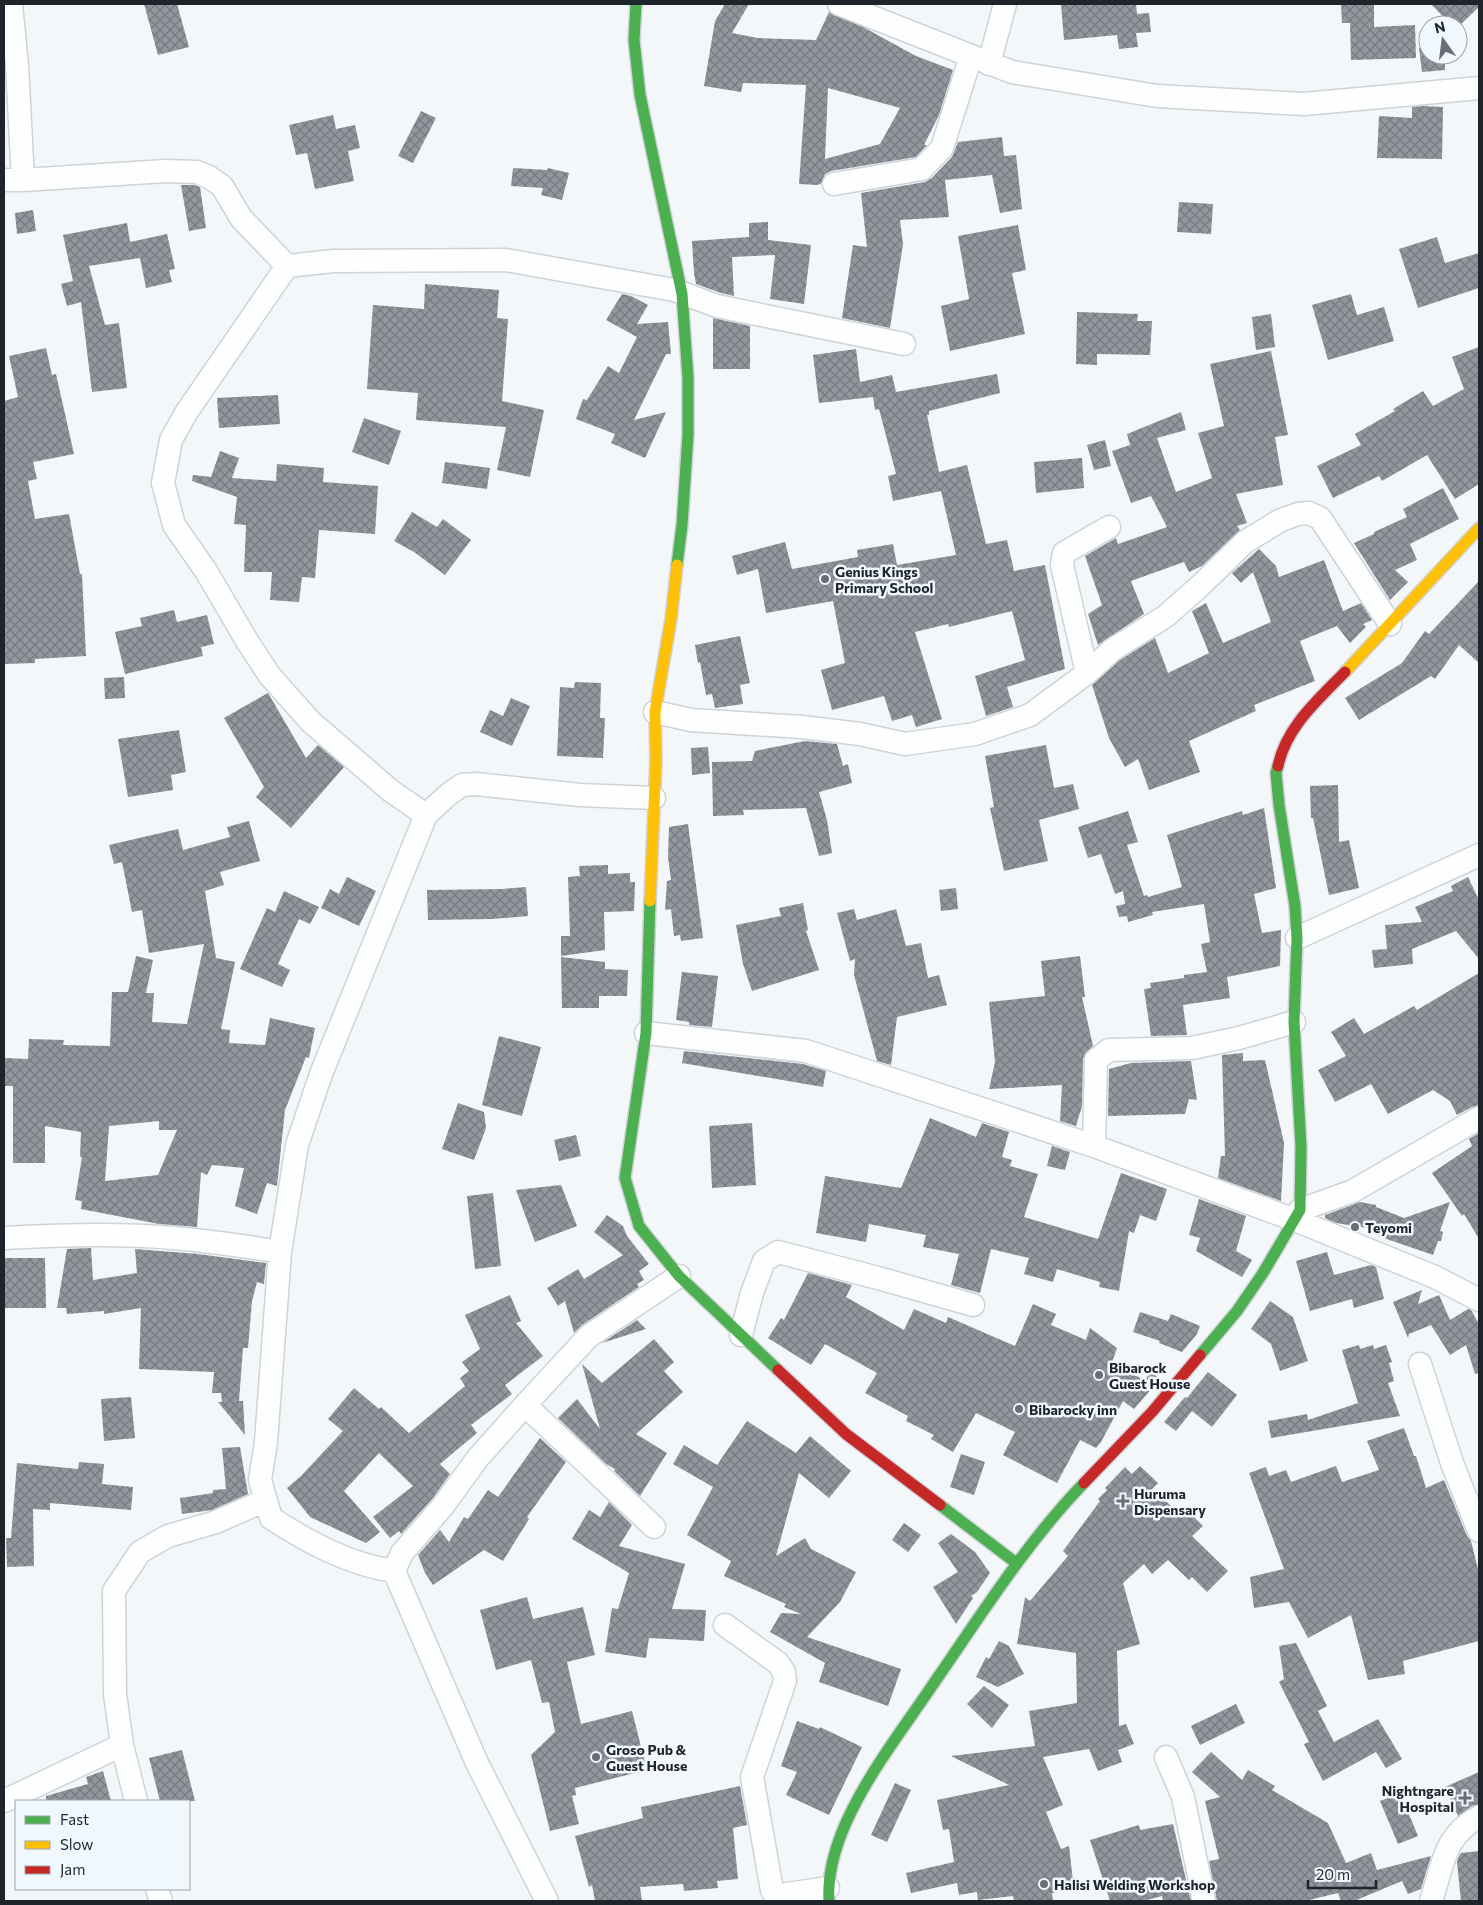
<svg xmlns="http://www.w3.org/2000/svg" width="1483" height="1905" font-family="Commissioner,sans-serif">
<style>
.building{fill:url(#building-cross-hatch);fill-rule:evenodd}
.lines{fill:none;stroke-linecap:round;stroke-linejoin:round}
.street-casing{stroke:#cfd3d7;stroke-width:25}
.fast-casing{stroke:#cfd3d7;stroke-width:14}
.slow-casing{stroke:#cfd3d7;stroke-width:14}
.jam-casing{stroke:#cfd3d7;stroke-width:14}
.street{stroke:#fdfefe;stroke-width:22}
.fast{stroke:#4caf50;stroke-width:11}
.slow{stroke:#ffc107;stroke-width:11}
.jam{stroke:#c62828;stroke-width:11}
.poi-dot{fill:#686e73;stroke:#f0f8fe;stroke-width:2}
.labels{text-anchor:middle;dominant-baseline:central;stroke-width:5;stroke-linejoin:round;paint-order:stroke}
.poi-label{font-size:14px;font-weight:bold;fill:#1d242a;stroke:#f0f8fe;text-anchor:start}
</style>
<defs>
<pattern id="building-cross-hatch" width="8" height="8" patternUnits="userSpaceOnUse" patternTransform="scale(1.25)"><rect width="8" height="8" fill="#92969d"/><path d="M0 0l8 8M0 8l8-8" fill="none" stroke="#777a80"/></pattern>
</defs>
<rect width="100%" height="100%" fill="#f4f7fa"/>
<path class="building" d="M144,4H177L189,47L158,55Z
M725,4H749L732,33L758,38L816,40L829,12L863,27L916,56L953,70L939,115L924,145H927L916,157L831,171L825,174L821,184L817,185L799,184L806,85L743,83L741,92L704,86L715,21ZM828,88L900,108L880,144L825,159Z
M1061,4H1136L1137,14L1149,13L1151,32L1136,33L1138,47L1119,49L1117,35L1064,40Z
M1341,4H1374V27L1415,25L1416,58L1351,60L1350,23H1342Z
M1431,4H1479V7L1458,27V25H1451Z
M1419,48H1428V55H1445V70L1422,72Z
M1423,106L1443,107L1442,159L1377,158L1379,116L1412,118V107Z
M421,111L436,118L413,163L398,156Z
M333,115L336,129L355,125L360,148L348,151L354,181L315,189L307,153L296,155L289,125Z
M1002,137L1004,156L1016,155L1022,209L1000,213L992,175L945,180L949,217L900,220L903,244L890,328L842,318L853,245L867,247L861,193L925,182L932,178L952,157L958,142Z
M513,168L547,170L548,168L569,173L562,200L541,195L543,188L511,186Z
M181,185H194L200,187L206,228L189,231Z
M1179,202L1213,204L1211,234L1177,232Z
M33,210L36,231L17,234L15,213Z
M768,222V240L811,245L804,304L770,299L775,255L732,257L734,296L721,293L696,284L694,273L692,241L749,237V223Z
M127,223L130,242L167,234L175,269L169,270L172,282L146,288L140,258L89,266L105,325L119,323L127,388L92,392L81,302L67,306L61,284L73,281L63,235Z
M1018,225L1026,270L1012,273L1025,334L950,351L941,306L969,299L958,236Z
M1437,237L1445,263L1479,253V288L1418,308L1399,249Z
M425,284L499,290L497,318L508,319L502,401L544,410L530,477L497,470L506,427L416,420L418,393L367,389L373,305L424,309Z
M622,294L631,296L648,305L637,324L668,322L671,354H666L634,420L666,412L645,458L611,443L615,434L576,419L583,399L587,400L608,366L619,373L637,337L606,320Z
M1351,294L1357,315L1384,307L1394,341L1328,360L1312,305Z
M1077,312L1138,314L1137,321H1152L1150,355L1097,354V365L1076,364Z
M1271,314L1275,347L1256,350L1252,317Z
M713,318L750,326V369H713Z
M1479,347V484L1455,499L1427,455L1382,481L1379,476L1333,498L1317,466L1361,445L1355,434L1395,411L1393,409L1423,391L1433,406L1464,389L1452,357Z
M46,348L52,375L56,374L74,454L33,462L37,479L28,481L35,519L69,514L80,574H82L86,656L35,659V663L5,664L4,401L18,397L9,356Z
M856,349L860,382L892,375L896,392L997,374L1000,393L929,411V415H927L939,472L967,465L986,544L1007,540L1014,571L1045,565L1065,669L1007,687L1013,707L986,716L975,676L1025,660L1012,611L949,627L948,624L915,632L942,719L916,727L912,715L892,721L884,696L832,710L821,670L845,663L833,601L766,613L758,569L737,575L732,556L785,542L792,569L858,557L857,550L893,544L897,565L956,555L941,491L893,501L888,476L896,474L879,409L875,410L873,397L819,403L813,355Z
M1271,351L1288,435L1275,437L1283,485L1236,494L1247,523L1237,526L1240,530L1202,566L1189,572L1184,562L1131,581L1144,614L1098,645L1088,614L1102,605L1085,556L1116,538L1118,544L1167,527L1151,496L1131,503L1112,451L1130,445L1127,434L1181,412L1186,430L1157,438L1176,492L1212,478L1198,433L1224,426L1210,364Z
M278,395L280,424L219,428L217,398Z
M364,418L401,431L389,465L352,452Z
M1105,440L1111,466L1094,470L1087,445Z
M220,451L239,458L232,478L276,481L277,464L324,468L323,482L378,486L375,534L319,530L315,578L302,577L299,602L270,600L272,572H244L246,525L234,524L237,497L192,481L193,475L211,477Z
M1082,458L1084,488L1036,493L1034,462Z
M445,462L490,468L487,489L442,483Z
M1443,488L1459,519L1410,544L1417,560L1395,570L1408,582L1390,600L1354,543L1374,534V532L1407,517L1403,509Z
M412,512L437,527L443,519L471,540L445,575L414,552L394,541Z
M1259,549L1276,566L1279,577L1324,560L1343,611L1361,603L1372,620L1363,624L1366,627L1350,643L1337,626L1300,641L1315,681L1254,705L1256,711L1189,741L1200,772L1149,790L1138,759L1125,767L1109,738L1092,685L1120,660L1155,638L1168,673L1209,653L1192,611L1206,603L1223,643L1271,622L1253,572L1241,583L1232,573Z
M1479,581V663L1459,645L1435,679L1431,676L1359,720L1345,698L1402,663L1425,631L1429,634Z
M174,610L177,622L207,615L214,644L201,647L203,656L125,674L115,632L142,626L140,618Z
M740,636L750,683L740,685L743,704L715,708L712,694L706,695L700,662L698,663L695,645Z
M124,677L125,698L105,699L104,678Z
M575,682L601,683L600,718H605L603,758L557,756L560,687L574,688Z
M268,693L306,758L318,745L344,767L291,828L256,797L264,787L224,718Z
M511,698L530,706L512,746L480,732L490,710L503,716Z
M179,730L186,772L171,775L173,790L128,797L118,739Z
M805,741L837,744L843,766L848,764L852,783L819,792L827,820L832,853L819,856L806,808L743,810L744,815L713,816L712,762L752,761L755,751Z
M1046,745L1054,788L1073,784L1079,809L1039,820L1048,861L1004,871L990,808L994,807L985,756Z
M708,747L710,773L692,775L691,748Z
M1338,785L1339,842L1349,840L1359,888L1329,895L1313,818H1311L1310,786Z
M1264,808L1276,888L1254,894L1262,933L1281,930L1280,966L1227,977L1230,998L1183,1005L1187,1035L1151,1036L1144,989L1151,988L1150,983L1184,978V975L1207,972L1201,944L1210,942L1204,904L1152,912L1153,915L1128,922L1127,916L1119,917L1116,906L1125,904L1123,891L1115,894L1101,854L1088,858L1078,827L1128,811L1138,842L1127,845L1144,896L1147,895L1148,897L1182,887L1167,835L1242,811L1243,815Z
M249,821L260,861L220,872L224,885L205,891L216,958L235,962L221,1029L230,1030L229,1043L265,1045L270,1018L315,1028L309,1058L306,1057L285,1110L277,1186L267,1183L257,1214L235,1206L244,1168L212,1165L207,1175L201,1172L197,1227L159,1224L81,1209L82,1201L75,1200L82,1157H80L81,1132L45,1126V1163H13V1086H4V1058L28,1059L29,1039L64,1040L63,1045L110,1046L112,992H128L136,956L153,960L146,993H154L152,1022L187,1024L204,944L149,953L142,910L132,912L122,862L114,864L109,845L178,829L183,850L230,837L227,827ZM159,1121V1130H177L158,1175L105,1181L109,1126Z
M688,824L703,938L681,941L680,935L674,936L671,909L665,910L667,881L671,880L668,857L669,827Z
M608,865V874L630,873V882H635L634,911L604,912L605,950L561,956V936H570L568,877L580,876L579,866Z
M347,877L376,891L359,926L321,908L330,889L339,894Z
M1468,877L1479,900V959L1456,931L1412,949L1413,964L1374,968L1372,950L1387,949L1385,925L1422,922L1415,907L1453,891L1451,886Z
M526,887L528,916L492,919L428,920L427,890L502,889Z
M956,888L958,909L941,911L939,890Z
M284,891L319,907L310,924L299,919L278,964L290,970L282,987L240,969L267,908L275,912Z
M803,903L808,930L806,931L819,970L752,991L743,964L736,925L781,916L779,908Z
M854,909L857,920L896,909L906,946L921,943L928,978L939,975L947,1005L897,1017L891,1065L877,1061L854,975L855,959L850,961L837,913Z
M1080,956L1085,997H1082L1093,1046L1085,1054L1083,1059L1082,1106L1076,1126L1060,1121L1062,1085L989,1089L995,1062L989,1002L1045,996L1041,961Z
M561,957L605,962V969L628,970L627,996H599V1008H562Z
M682,972L718,976L712,1027L689,1025V1022L676,1020Z
M1479,973V1105L1472,1107L1457,1115L1450,1101L1433,1090L1388,1114L1371,1084L1335,1102L1318,1070L1346,1056L1331,1032L1354,1018L1364,1034L1414,1006L1417,1010Z
M499,1036L541,1047L522,1116L482,1105Z
M684,1051L803,1064L826,1071L823,1087L682,1063Z
M1243,1053V1061L1265,1060L1284,1143L1281,1201L1218,1178L1221,1156H1225L1222,1055Z
M1191,1061L1197,1100L1189,1099L1185,1114L1108,1116L1109,1069L1131,1063Z
M458,1103L484,1112L486,1128L474,1160L442,1149Z
M930,1118L976,1137L982,1123L1009,1132L1002,1157L1012,1160L1010,1166L1038,1174L1024,1217L1098,1239L1121,1173L1167,1189L1156,1221L1140,1215L1134,1233L1129,1231L1119,1291L1099,1287L1100,1282L1057,1269L1053,1282L1024,1274L1029,1258L991,1249L980,1293L951,1285L959,1254L923,1247L926,1235L869,1224L866,1242L816,1233L825,1176L901,1188Z
M752,1123L756,1185L712,1188L709,1126Z
M1479,1133V1239L1464,1214L1462,1216L1432,1173L1472,1146L1469,1139Z
M576,1135L581,1156L559,1161L554,1140Z
M1052,1146L1070,1152L1065,1170L1047,1166Z
M561,1185L577,1226L535,1242L516,1190Z
M493,1193L501,1266L475,1269L467,1196Z
M1199,1199L1246,1216L1236,1251L1252,1260L1242,1277L1196,1251L1200,1238L1189,1235Z
M1360,1202L1376,1205V1207L1404,1218L1450,1202L1440,1231L1443,1232L1441,1241H1438L1433,1255L1378,1236L1392,1232L1336,1223L1325,1218V1215Z
M607,1215L623,1226L627,1236L649,1264L639,1271L644,1280L637,1284L639,1287L582,1325L574,1333L565,1301L558,1306L547,1288L578,1269L584,1279L623,1255L594,1232Z
M91,1248L93,1280L137,1273L135,1249L198,1254L266,1263L264,1284L257,1282L252,1301L248,1348H243L239,1401H243L245,1435L218,1402H222L221,1393H212L214,1372L139,1369L141,1308L104,1314V1311L67,1314L66,1308H57L67,1249Z
M1327,1252L1334,1275L1371,1265L1376,1267L1384,1299L1354,1308L1352,1299L1310,1311L1296,1261Z
M4,1258H45L46,1308H4Z
M808,1273L852,1285L846,1297L904,1330L914,1309L946,1323L948,1317L1015,1346L1033,1304L1056,1314L1051,1325L1086,1340L1090,1328L1117,1348L1111,1365L1145,1380L1151,1372L1160,1379L1134,1409L1123,1401L1101,1442L1096,1448L1080,1440L1057,1483L1003,1455L1015,1432L976,1413L953,1452L931,1439L934,1435L906,1421L908,1416L865,1393L877,1373L825,1344L811,1365L768,1338L781,1318L784,1320Z
M1422,1290L1418,1304L1439,1295L1450,1320L1468,1309L1471,1310L1479,1324V1373L1475,1374L1466,1345L1450,1355L1431,1325L1409,1334L1408,1338L1393,1302Z
M510,1295L521,1321L516,1323L543,1356L505,1385L512,1394L471,1425L477,1433L440,1464L450,1474L433,1498L401,1534L399,1531L390,1538L373,1517L413,1486L379,1453L344,1491L380,1532L366,1543L310,1517L287,1488L301,1476L343,1431L328,1419L354,1388L379,1409L381,1407L409,1433L465,1386L460,1378L469,1371L462,1362L480,1349L465,1315Z
M1270,1301L1293,1317L1308,1361L1280,1371L1271,1344L1251,1329Z
M1140,1312L1168,1321L1171,1314L1200,1326L1197,1334L1182,1352L1159,1343L1160,1341L1133,1332Z
M637,1320L646,1329L602,1343Z
M654,1339L674,1362L664,1371L683,1392L636,1434L667,1453L640,1496L614,1471L615,1469L606,1464L558,1418L577,1399L600,1429L582,1364L602,1383Z
M1359,1345L1360,1349L1373,1345L1374,1349L1386,1345L1392,1362L1389,1363L1394,1381L1388,1383L1400,1416L1271,1438L1268,1421L1307,1414L1308,1420L1358,1403L1342,1350Z
M1208,1372L1237,1395L1212,1427L1192,1411L1176,1431L1164,1422L1185,1397L1187,1398Z
M131,1397L135,1438L104,1441L101,1399Z
M747,1421L796,1453L810,1436L851,1471L829,1498L799,1473L776,1556L805,1538L811,1549L856,1572L840,1602L807,1637L901,1669L888,1706L819,1682L825,1663L770,1632L781,1613L801,1614L784,1607L786,1604L724,1576L731,1561L687,1535L713,1487L673,1464L684,1445L717,1465Z
M1404,1428L1414,1456H1416L1426,1488L1444,1480L1467,1536L1471,1541L1479,1573V1641L1403,1661L1405,1674L1368,1680L1351,1615L1308,1638L1289,1602L1254,1608L1250,1577L1284,1569L1249,1473L1266,1467L1269,1476L1286,1470L1291,1482L1336,1466L1342,1482L1379,1470L1367,1441Z
M540,1438L566,1462L527,1517L529,1519L503,1561L484,1550L433,1585L425,1573L418,1555L440,1530L449,1542L464,1517L468,1519L488,1490L498,1497Z
M240,1447L248,1494L212,1510L182,1514L180,1498L213,1493V1490L226,1489L222,1448Z
M961,1454L985,1462L974,1495L950,1487Z
M79,1462L104,1464L102,1484L133,1487L131,1510L50,1503V1510L33,1509L34,1566L7,1567L6,1538H11L17,1463L78,1469Z
M1140,1466L1158,1483L1152,1489L1178,1512L1184,1507L1203,1526L1192,1536L1228,1571L1207,1592L1192,1577L1189,1580L1168,1560L1152,1574L1144,1564L1123,1583L1140,1644L1117,1651L1119,1726L1126,1724L1134,1744L1118,1750L1122,1762L1098,1771L1089,1749L1043,1757L1063,1805L1046,1812L1061,1849L1069,1846L1074,1890L1052,1893L1053,1901H1014L1013,1896L978,1900L977,1892L959,1895L957,1883L911,1893L906,1873L954,1862L949,1829L943,1830L937,1800L1009,1785L951,1756L1035,1746L1029,1711L1077,1703L1076,1653L1017,1644L1025,1597L1030,1601L1068,1556L1063,1551L1100,1501L1098,1499L1107,1490L1105,1488L1125,1467L1132,1474Z
M609,1502L632,1525L619,1546L685,1564L672,1609L706,1610L704,1641L649,1638L646,1658L605,1652L612,1608L618,1609L629,1573L572,1539L589,1510L600,1517Z
M904,1523L921,1535L908,1552L892,1540Z
M951,1534L975,1552L990,1573L977,1592L971,1596L973,1598L956,1624L933,1587L958,1572L938,1543Z
M527,1597L533,1619L583,1607L595,1655L567,1662L581,1724L632,1711L647,1770L575,1788L576,1795L572,1796L579,1824L550,1831L531,1755L555,1732L549,1702L542,1703L531,1660L496,1670L480,1610Z
M999,1641L1009,1646L1024,1674L998,1687L976,1677L986,1657L989,1659Z
M1296,1643L1327,1706L1318,1711L1334,1742L1378,1719L1402,1759L1386,1768L1376,1752L1323,1781L1304,1744L1309,1742L1279,1682L1284,1679L1279,1646Z
M984,1686L1009,1705L992,1728L967,1704Z
M1236,1704L1245,1723L1200,1745L1191,1726Z
M797,1721L819,1729L820,1727L862,1747L829,1815L786,1795L797,1772L781,1766Z
M182,1750L195,1801H160L149,1758Z
M1211,1752L1242,1780L1248,1770L1275,1786L1272,1790L1328,1823L1346,1863L1371,1853L1377,1870L1431,1856L1421,1889L1408,1894L1402,1881L1354,1901H1341L1338,1893L1305,1901H1217L1209,1861L1219,1859L1205,1801L1220,1797L1192,1772Z
M103,1771L111,1801H46V1796L88,1784L86,1777Z
M1479,1772V1804L1472,1806L1458,1816L1445,1787Z
M895,1783L911,1790L887,1842L871,1835Z
M740,1786L747,1825L733,1828L738,1879L717,1881L718,1888L684,1891L683,1884L640,1887L642,1901H595L592,1885L589,1887L575,1836L643,1818L641,1807Z
M1400,1793L1418,1836L1398,1844L1380,1801Z
M1173,1824L1191,1901H1163L1162,1896L1143,1901H1110L1090,1840L1139,1825L1140,1830Z
M1479,1851V1901H1461L1457,1862L1458,1858L1461,1853Z"/>
<g class="lines">
<g class="street-casing">
<path id="street" d="M839,4L1012,72L1157,96L1304,104L1479,88
M989,64L1005,4
M4,180H23L17,65L11,4
M23,180L166,171L197,172L209,177L222,186L241,218L287,266L334,261L506,260L674,290L717,306L904,344
M834,184L922,169L942,148L971,56
M287,266L186,413L171,440L163,483L174,525L206,571L247,641L270,676L311,722L391,791L426,815
M1087,673L1062,565L1064,553L1109,527
M655,712L691,720L802,727L860,734L905,744L975,734L1030,715L1087,673L1112,650L1166,616L1202,584L1245,542L1281,520L1298,514L1308,513L1320,518L1390,624
M1297,938L1479,855
M646,1033L806,1051L1094,1146L1295,1220L1435,1277L1479,1300
M1094,1146L1096,1060L1109,1050L1192,1048L1239,1038L1294,1022
M1300,1210L1353,1191L1479,1118
M4,1238C58,1235 119,1233 173,1238C209,1241 244,1246 280,1252
M741,1335L752,1293L764,1261L778,1252L878,1278L973,1305
M1420,1364L1452,1463L1479,1531
M525,1405L654,1527
M394,1571C350,1565 308,1542 271,1518L260,1480L266,1442L280,1252L297,1145L321,1074L426,815L449,794L462,785L476,784L580,795L654,798
M725,1625L778,1663L784,1672L785,1681L752,1777L772,1890L774,1894L780,1895L828,1888
M1166,1757L1183,1797L1204,1901
M4,1801L122,1745
M136,1801L122,1745L115,1694L114,1591L140,1552L168,1536L216,1522L266,1500
M157,1889L161,1901
M547,1901L477,1763L394,1571L402,1553L443,1506L477,1459L525,1405L589,1336L679,1276
M1431,1901C1443,1866 1443,1836 1479,1817"/>
</g>
<g class="fast-casing">
<path id="fast" d="M636,4L634,40L640,95L682,294L688,378V435L682,525L677,565
M650,901L646,1033L625,1178L639,1226L679,1276L778,1370
M1200,1355L1237,1311L1263,1273L1300,1210L1301,1147L1294,1022L1297,938L1295,906L1279,805L1276,773L1278,766
M940,1505L1016,1563
M829,1901C827,1870 838,1838 852,1810C875,1764 908,1722 936,1680C983,1612 1027,1542 1084,1483"/>
</g>
<g class="slow-casing">
<path id="slow" d="M1345,672L1479,528
M650,901L656,760L655,712L671,619L677,565"/>
</g>
<g class="jam-casing">
<path id="jam" d="M1278,766C1286,727 1318,700 1345,672
M778,1370L846,1434L940,1505
M1084,1483L1152,1412L1200,1355"/>
</g>
<use href="#street" class="street"/>
<use href="#fast" class="fast"/>
<use href="#slow" class="slow"/>
<use href="#jam" class="jam"/>
</g>
<g class="poi-dot">
<circle cx="825" cy="579" r="5"/>
<circle cx="1355" cy="1227" r="5"/>
<circle cx="1099" cy="1375" r="5"/>
<circle cx="1019" cy="1409" r="5"/>
<path d="M1120.5 1493.5h5v5h5v5h-5v5h-5v-5h-5v-5h5z"/>
<circle cx="596" cy="1757" r="5"/>
<path d="M1462.5 1790.5h5v5h5v5h-5v5h-5v-5h-5v-5h5z"/>
<circle cx="1044" cy="1884" r="5"/>
</g>
<g class="labels">
<g class="poi-label">
<text x="835" y="571">Genius Kings<tspan x="835" dy="16">Primary School</tspan></text>
<text x="1365" y="1227">Teyomi</text>
<text x="1109" y="1367">Bibarock<tspan x="1109" dy="16">Guest House</tspan></text>
<text x="1029" y="1409">Bibarocky inn</text>
<text x="1134" y="1493">Huruma<tspan x="1134" dy="16">Dispensary</tspan></text>
<text x="606" y="1749">Groso Pub &amp;<tspan x="606" dy="16">Guest House</tspan></text>
<text x="1454" y="1790" text-anchor="end">Nightngare<tspan x="1454" dy="16">Hospital</tspan></text>
<text x="1054" y="1884">Halisi Welding Workshop</text>
</g>
</g>
<rect width="1483" height="1905" fill="none" stroke="#1d242a" stroke-width="10"/>
<rect x="15" y="1800" width="175" height="90" fill="#f0f8fe" stroke="#9ca3a9"/>
<rect x="25" y="1816" width="25" height="8" fill="#4caf50" stroke="#9ca3a9"/>
<text x="60" y="1825" font-size="15" fill="#1d242a">Fast</text>
<rect x="25" y="1841" width="25" height="8" fill="#ffc107" stroke="#9ca3a9"/>
<text x="60" y="1850" font-size="15" fill="#1d242a">Slow</text>
<rect x="25" y="1866" width="25" height="8" fill="#c62828" stroke="#9ca3a9"/>
<text x="60" y="1875" font-size="15" fill="#1d242a">Jam</text>
<g transform="translate(1443 40) rotate(346)"><circle r="24" fill="#f0f8fe" stroke="#9ca3a9"/>
<path d="M0-4L9 19L0 12L-9 19Z" fill="#686e73"/>
<text y="-8" font-size="14" font-weight="bold" text-anchor="middle" fill="#1d242a">N</text>
</g>
<path d="M1308 1880v8h68v-8" fill="none" stroke="#1d242a" stroke-width="2.5"/>
<text x="1316" y="1880" font-size="15" fill="#1d242a" stroke="#f0f8fe" stroke-width="4" paint-order="stroke">20 m</text>
</svg>
